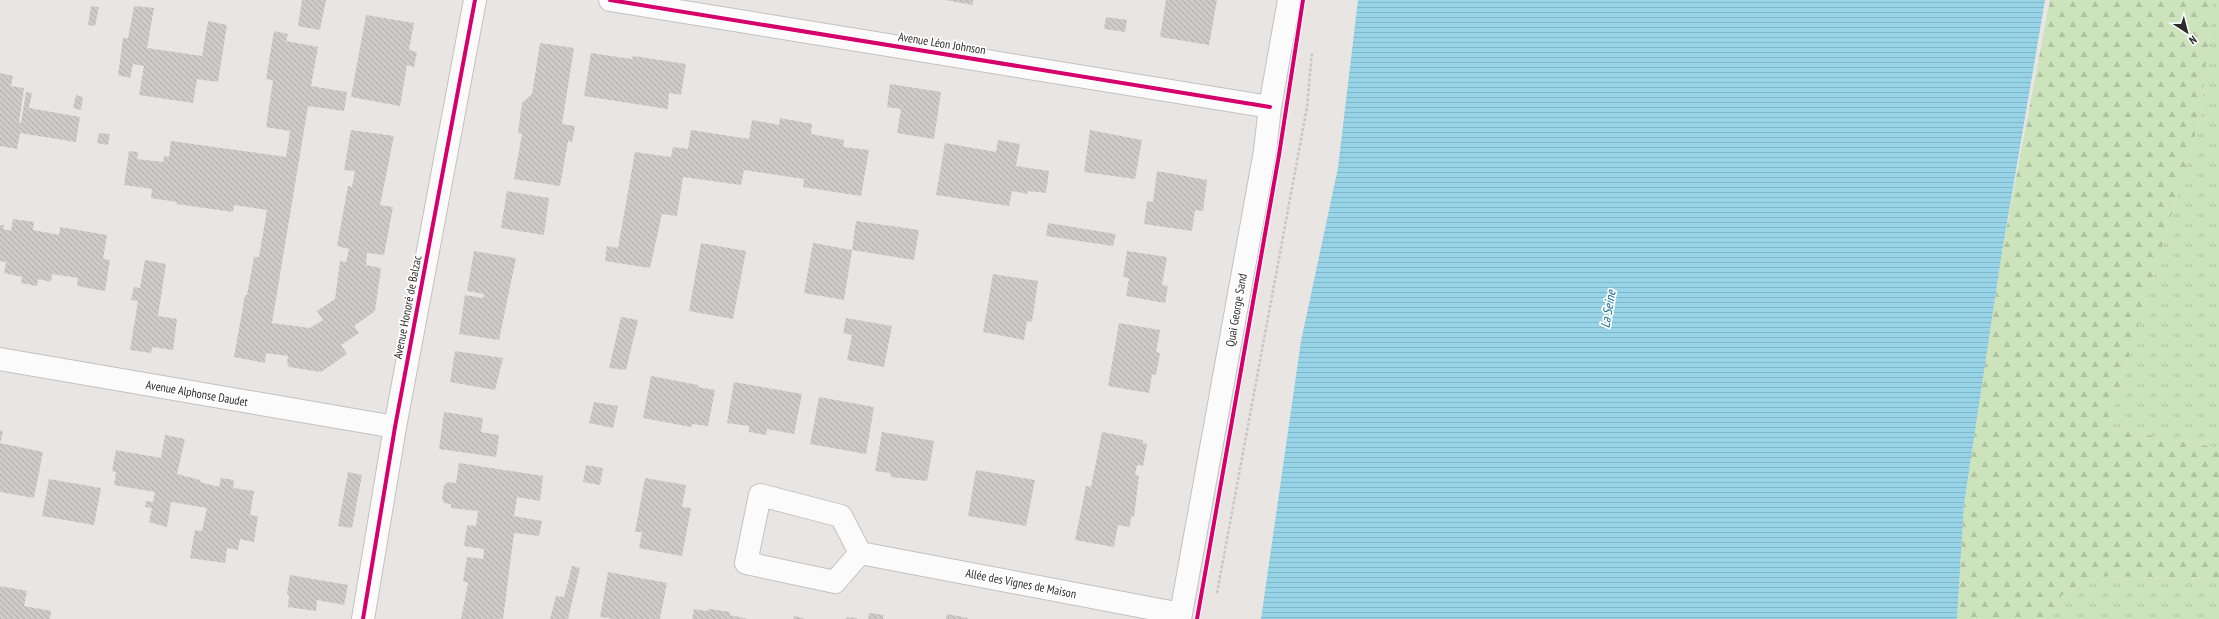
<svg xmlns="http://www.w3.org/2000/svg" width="2219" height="619" font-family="'PT Sans Narrow',sans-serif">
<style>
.grass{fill:url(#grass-tufts)}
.forest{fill:url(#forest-firs)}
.water{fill:url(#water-rules)}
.building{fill:url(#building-back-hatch)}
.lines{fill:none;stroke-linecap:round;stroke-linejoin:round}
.minor-casing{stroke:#c2c2c2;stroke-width:24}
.path{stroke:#c6c6c6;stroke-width:2.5;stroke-dasharray:3 2;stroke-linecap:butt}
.minor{stroke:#fcfbfb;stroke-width:22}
.cycleway-casing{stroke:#fff;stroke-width:6}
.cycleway{stroke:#d6006c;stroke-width:4}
.labels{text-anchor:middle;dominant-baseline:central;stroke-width:3.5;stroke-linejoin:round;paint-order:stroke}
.street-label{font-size:12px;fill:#2b2b2b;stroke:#fff}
.water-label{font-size:13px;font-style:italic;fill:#136c98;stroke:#fff}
</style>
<defs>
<pattern id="grass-tufts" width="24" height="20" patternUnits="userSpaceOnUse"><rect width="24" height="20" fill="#cce3bc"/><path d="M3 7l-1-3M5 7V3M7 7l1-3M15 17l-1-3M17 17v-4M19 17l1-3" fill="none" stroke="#afc3a2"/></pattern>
<pattern id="forest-firs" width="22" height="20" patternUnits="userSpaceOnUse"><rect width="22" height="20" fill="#cce3bc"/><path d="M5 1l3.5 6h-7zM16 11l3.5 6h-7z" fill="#afc3a2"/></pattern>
<pattern id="water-rules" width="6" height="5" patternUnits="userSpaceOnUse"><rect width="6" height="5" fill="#98d4e8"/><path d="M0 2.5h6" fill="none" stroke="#83b6c7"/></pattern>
<pattern id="building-back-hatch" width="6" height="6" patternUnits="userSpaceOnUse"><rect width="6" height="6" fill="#cdcbc9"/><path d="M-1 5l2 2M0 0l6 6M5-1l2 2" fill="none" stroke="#b0aead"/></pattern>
</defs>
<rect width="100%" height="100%" fill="#e8e5e2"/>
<path class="grass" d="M2213,0H2219V448L2108,428L2200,119Z
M2101,576L2219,579V619H2051L2062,595Z"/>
<path class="forest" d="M2050,0H2213L2200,119L2108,428L2219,448V579L2101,576L2062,595L2051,619H1957L1964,504L2002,252Z"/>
<path class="water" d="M1358,0H2045L2002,252L1964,504L1957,619H1261L1301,341L1338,168Z"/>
<path class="building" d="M302,0H326L320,30L298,26Z
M945,0H973V5Z
M1166,0H1217L1209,45L1160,37Z
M91,6L99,7L95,26L88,25Z
M134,6L154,8L147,48L202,56L208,21L227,25L218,82L197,79L193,103L139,95L144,66L133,64L130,78L118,75L123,38H128Z
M366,15L414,23L409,50L417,52L414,67L407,65L400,106L351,97Z
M1106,17L1127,20L1125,32L1104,29Z
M274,31L288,34L286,41L318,47L311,86L347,92L344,111L308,106L272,323L310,328L323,320L317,311L335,299L340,261L346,262L349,249L337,246L348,186L352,187L355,171L344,170L351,130L394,136L380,205L393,207L384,255L367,253L366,265L381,268L375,311L354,326L359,333L341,345L347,354L321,372L289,367L287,363L288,356L266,353L265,363L234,357L245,295H247L254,257H259L267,210L234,205L233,212L176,204L177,202L151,198L152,189L124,185L129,151L138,152L137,159L163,162L164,156L169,157L171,141L286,157L290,131L266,127L273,80L266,79Z
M540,43L574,48L562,124L575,126L572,142L568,141L560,186L514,179L522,134L518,133L522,103L532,94Z
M591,53L632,59L633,56L686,64L681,95L669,93L668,109L584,96Z
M0,73L13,76L11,86L24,88L19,122L21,123L26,92L32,93L29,108L80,117L76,142L20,133L17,149L0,146Z
M890,84L941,92L934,139L897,133L901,109L887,107Z
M76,95L83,97L81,110L73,108Z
M780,118L812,124L811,134L844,140L843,147L869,150L861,196L803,187L804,179L744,170L741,185L683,177L677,216L662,214L650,268L605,261L607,246L618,248L635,152L671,157L673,147L688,149L691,130L749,139L752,120L779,125Z
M1090,130L1142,140L1135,179L1084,172Z
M99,133L110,134L108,145L97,143Z
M998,140L1020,144L1016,166L1049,171L1046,193L1028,191L1027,194L1012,191L1009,206L936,195L945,143L996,152Z
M1157,171L1207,180L1203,211L1195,210L1192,231L1144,224L1147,201L1153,202Z
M507,191L549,198L544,235L501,228Z
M13,219L34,222L33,230L59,235L60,227L107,235L103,259L110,260L105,291L77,286L78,278L52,274L51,282L38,279L37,286L21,283L22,277L4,273L6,262L0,261V225H4L3,229L11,231Z
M856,221L919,230L914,260L852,250Z
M1048,223L1116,234L1113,246L1046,236Z
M701,243L746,251L733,319L689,311Z
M813,243L852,250L844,300L804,293Z
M474,251L516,258L499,340L459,334L465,295L483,298L484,294L467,291Z
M1127,251L1167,257L1162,285L1168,286L1165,303L1126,296L1129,278L1123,277Z
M145,260L166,264L158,316L177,319L173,350L152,347L151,353L130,350L138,301L131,300L134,287L140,288Z
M993,274L1038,281L1032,322L1027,321L1024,340L983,332Z
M621,317L638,320L626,370L609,368Z
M846,318L892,326L884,367L847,360L852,335L843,333Z
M1119,323L1160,330L1156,352L1160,353L1156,375L1152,374L1149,393L1108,386Z
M455,351L503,358L495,390L450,382Z
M651,376L698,385V387L715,390L708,426L692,424L691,427L643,418Z
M734,382L802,394L794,434L767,429L766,435L749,432V426L727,423Z
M819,397L874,407L866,454L810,444Z
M594,402L618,406L613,428L589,423Z
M444,412L483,418L481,432L499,435L496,457L439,449Z
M0,430L3,431L1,441H0Z
M882,432L934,441L927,481L891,477L890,473L875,471Z
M1102,432L1143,440V443L1147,444L1143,466L1137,465L1135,475L1139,476L1134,517L1131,516L1130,527L1118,525L1114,547L1075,540L1086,486L1091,487Z
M165,435L185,439L177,474L200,480V482L219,487L221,478L234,480L233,488L254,491L250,515L258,516L254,542L240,539L238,550L227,548L225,563L190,558L195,530L202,531L207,508L171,502L167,527L149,522L152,508L145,507L146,501L153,502L155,492L114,485L116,472L112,471L116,450L161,458Z
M0,443L43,452L34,498L0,492Z
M459,463L543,476L540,501L517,497L514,516L542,521L539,536L514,533L503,619H461L468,583L463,581L467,557L483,559L484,549L464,546L467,525L476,526L478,511L451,508V504L444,503L442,499L444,485L448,482L456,483Z
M586,465L603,468L600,485L583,482Z
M976,470L1035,480L1026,526L968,516Z
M348,472L362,475L352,528L338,526Z
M645,478L686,485L682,507L691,508L682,556L639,548L642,532H635Z
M49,479L101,488L94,525L42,516Z
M572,566L580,568L568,619H550L556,596L564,597Z
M608,572L667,583L660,619H613L600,617Z
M290,575L348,585L344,605L317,600L316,611L288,607L289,595L287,594Z
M0,586L27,591L24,606L51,611L50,619H0Z
M694,609L707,611L710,609L730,612V615L748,619H692Z
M869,613L884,615L883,619H868Z
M947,614L968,618V619H946Z
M794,616L804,618V619H793Z
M847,617L857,618V619H846Z"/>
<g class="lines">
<g class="minor-casing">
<path id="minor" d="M610,0L1270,107
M0,359L395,427
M760,495L841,516L860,553L835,582L746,563Z
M860,553L1181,614
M363,619L395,427L475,0
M1180,619L1265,151L1270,107L1289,0"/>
</g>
<path class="path" d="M1217,593L1307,107L1312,52"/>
<use href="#minor" class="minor"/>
<g class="cycleway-casing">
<path id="cycleway" d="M610,0L1270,107
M363,619L395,427L475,0
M1197,619L1279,155L1303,0"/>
</g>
<use href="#cycleway" class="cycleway"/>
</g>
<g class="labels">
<g class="street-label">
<text transform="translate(942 43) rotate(9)">Avenue Léon Johnson</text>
<text transform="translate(407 307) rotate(-79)">Avenue Honoré de Balzac</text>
<text transform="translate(1236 310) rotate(-80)">Quai George Sand</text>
<text transform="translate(197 393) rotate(10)">Avenue Alphonse Daudet</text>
<text transform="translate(1021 583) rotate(11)">Allée des Vignes de Maison</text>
</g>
<g class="water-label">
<text transform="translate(1608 309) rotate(-80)">La Seine</text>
</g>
</g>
<g transform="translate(2187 32) rotate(144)" stroke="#ffffff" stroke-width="3" paint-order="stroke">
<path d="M0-3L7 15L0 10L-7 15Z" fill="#2b2b2b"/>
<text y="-6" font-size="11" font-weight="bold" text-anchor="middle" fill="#2b2b2b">N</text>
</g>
</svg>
